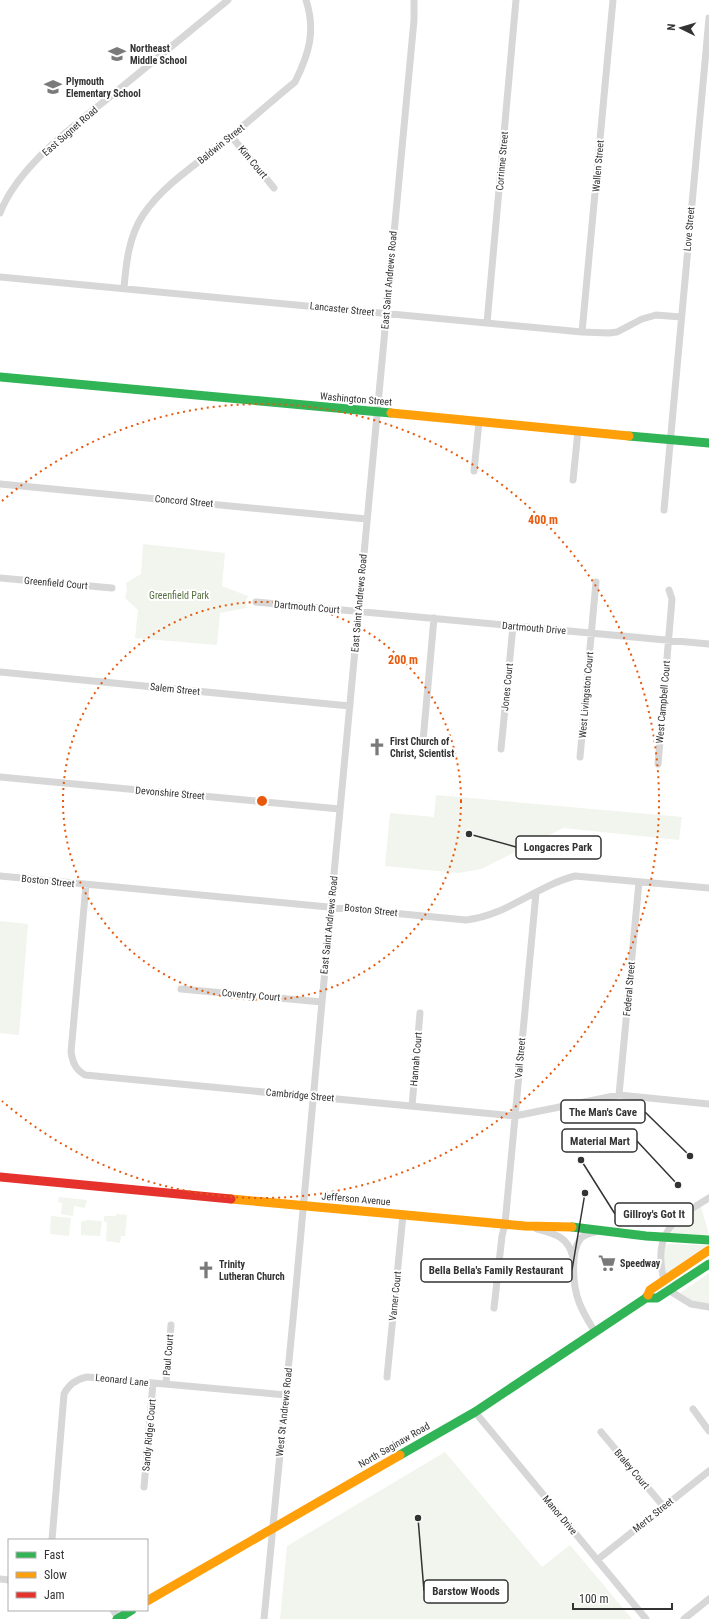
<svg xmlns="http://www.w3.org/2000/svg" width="709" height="1619" font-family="'Roboto Condensed',sans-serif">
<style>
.green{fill:#f1f5ed}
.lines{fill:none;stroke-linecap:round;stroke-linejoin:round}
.street{stroke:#d7d7d7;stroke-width:7}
.fast{stroke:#30b455;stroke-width:9}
.slow{stroke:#ff9f0a;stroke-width:9}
.jam{stroke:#e5322d;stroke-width:9}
.ring{fill:none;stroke:#e8590c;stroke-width:2;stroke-dasharray:2 4}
.labels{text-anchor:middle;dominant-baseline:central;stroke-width:4;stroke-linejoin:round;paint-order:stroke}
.poi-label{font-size:10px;font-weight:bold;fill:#333;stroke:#fff;text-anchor:start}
.street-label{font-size:10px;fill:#333;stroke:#fff}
.park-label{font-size:10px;fill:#56703f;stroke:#fff}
.centre{fill:#e8590c;stroke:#fff;stroke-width:2}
.ring-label{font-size:12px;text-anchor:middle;font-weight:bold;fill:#e8590c;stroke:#fff;stroke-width:4;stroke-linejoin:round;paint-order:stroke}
.leader{fill:none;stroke:#333;stroke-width:1.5}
.callout-dot{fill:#333;stroke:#fff;stroke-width:1.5}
.callout{fill:#fff;stroke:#333;stroke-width:1.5}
.callout-label{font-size:11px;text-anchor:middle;font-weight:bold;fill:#333}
</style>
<rect width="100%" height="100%" fill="#fff"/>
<path class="green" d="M143,544L225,553L222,586L248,596L246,601V608L220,613L217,645L135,638L138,610L125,598L127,590L126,583L141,574Z
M436,795L682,817L679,840L563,828L481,869L459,873L385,866L390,813L434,817Z
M0,921L28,924L19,1035L0,1033Z
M59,1197L87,1200L85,1208L74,1206L73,1216L61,1214L62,1203L58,1202Z
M701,1207L709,1234L702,1235L671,1233L680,1221Z
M116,1214L127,1215L125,1236H121L120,1243L106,1241L107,1223L104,1221V1216H116Z
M51,1216L71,1218L69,1236L50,1234Z
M86,1220L102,1221L100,1236L81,1235V1222Z
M668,1244L705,1245L706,1246L666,1274L662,1261L665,1246Z
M709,1273V1305L693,1302L680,1293Z
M445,1452L542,1567L570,1545L632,1619H280L287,1546Z"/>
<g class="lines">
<path class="street" d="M231,136L274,188
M0,213C19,164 77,124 117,91C154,61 191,30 228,0
M0,277L582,332L609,333L617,332L642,319L656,315L681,317
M124,288C126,263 129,236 143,215C162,187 192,167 218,147C244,126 269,103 295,82C309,54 316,31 306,0
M487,323L516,0
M582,332L613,0
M474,471L479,422
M573,480L578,431
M0,484L367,519
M664,510L709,18
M0,578L112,588
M256,602L709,644
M0,672L350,706
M423,741L434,618
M501,749L513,626
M580,757L596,582
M658,764L672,599L669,590
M0,777L340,809
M0,876L466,920C506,916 536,886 575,876L709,888
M86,885L71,1052C73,1063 75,1069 85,1075L515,1116L619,1095L709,1104
M181,989L322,1002
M619,1095L639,882
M412,1106L420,1013
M537,1229C556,1234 568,1237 573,1257
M664,1280C652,1233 673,1220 709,1198
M670,1291L691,1304L709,1307
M494,1308L502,1236L505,1224L536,893
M595,1332C589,1322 583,1313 579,1302C573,1287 570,1251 581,1238C585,1234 590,1233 595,1232
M387,1377L403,1215
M166,1384L171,1325
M693,1409L709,1431
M475,1412L646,1619
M601,1432L664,1507
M144,1487L153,1383
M52,1540L64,1394C69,1384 76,1379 87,1377L286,1395
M597,1560L709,1471
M0,1579L9,1580
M113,1610L118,1618
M264,1619L294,1309L322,1002L414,20V0
M684,1619L709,1599"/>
<path class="fast" d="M0,377L391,413
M629,436L709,443
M572,1227L646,1236L709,1240
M646,1298H657L709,1264
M400,1455L475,1412L646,1298L648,1295
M117,1619L132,1610"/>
<path class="slow" d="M391,413L629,436
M231,1199L525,1226L572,1227
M648,1295L650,1290L709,1250
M147,1601L400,1455"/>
<path class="jam" d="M0,1177L231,1199"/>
</g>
<g class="ring">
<circle cx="262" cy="801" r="199"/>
<path d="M2 501A397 397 0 1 1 2 1101"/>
</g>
<defs>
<g id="school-bare" transform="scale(1.38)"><path d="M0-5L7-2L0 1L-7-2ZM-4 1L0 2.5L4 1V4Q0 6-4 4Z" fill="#7a7a7a" stroke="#fff" stroke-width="2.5" paint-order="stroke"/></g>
<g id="church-bare" transform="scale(1.38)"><path d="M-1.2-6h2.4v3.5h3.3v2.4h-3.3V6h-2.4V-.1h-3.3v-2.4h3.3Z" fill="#7a7a7a" stroke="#fff" stroke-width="2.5" paint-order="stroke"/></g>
<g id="supermarket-bare" transform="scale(1.38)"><path d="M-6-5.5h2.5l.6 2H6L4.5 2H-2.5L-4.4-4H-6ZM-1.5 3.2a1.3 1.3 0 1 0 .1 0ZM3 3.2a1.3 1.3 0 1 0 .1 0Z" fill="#7a7a7a" stroke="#fff" stroke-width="2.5" paint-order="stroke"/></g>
</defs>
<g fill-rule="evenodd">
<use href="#school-bare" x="117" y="54"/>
<use href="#school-bare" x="53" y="87"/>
<use href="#church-bare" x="377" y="747"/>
<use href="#supermarket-bare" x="607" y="1263"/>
<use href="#church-bare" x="206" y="1270"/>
</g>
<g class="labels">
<g class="poi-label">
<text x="130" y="48">Northeast<tspan x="130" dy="12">Middle School</tspan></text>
<text x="66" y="81">Plymouth<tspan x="66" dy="12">Elementary School</tspan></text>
<text x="390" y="741">First Church of<tspan x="390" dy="12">Christ, Scientist</tspan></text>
<text x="620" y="1263">Speedway</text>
<text x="219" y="1264">Trinity<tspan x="219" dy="12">Lutheran Church</tspan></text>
</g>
<g class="street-label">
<text transform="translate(70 131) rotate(-41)">East Sugnet Road</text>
<text transform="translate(221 144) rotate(-39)">Baldwin Street</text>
<text transform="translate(502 161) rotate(-85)">Corrinne Street</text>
<text transform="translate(253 162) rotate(50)">Kim Court</text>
<text transform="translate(598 166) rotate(-85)">Wallen Street</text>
<text transform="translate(689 229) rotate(-85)">Love Street</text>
<text transform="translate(389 280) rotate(-85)">East Saint Andrews Road</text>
<text transform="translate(342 309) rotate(6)">Lancaster Street</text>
<text transform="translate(356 399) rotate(5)">Washington Street</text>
<text transform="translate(184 501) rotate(5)">Concord Street</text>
<text transform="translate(56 583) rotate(5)">Greenfield Court</text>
<text transform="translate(359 603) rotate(-85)">East Saint Andrews Road</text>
<text transform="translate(307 607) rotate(5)">Dartmouth Court</text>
<text transform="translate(534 628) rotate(5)">Dartmouth Drive</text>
<text transform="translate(507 687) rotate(-84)">Jones Court</text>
<text transform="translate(175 689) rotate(6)">Salem Street</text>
<text transform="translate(586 695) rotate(-85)">West Livingston Court</text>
<text transform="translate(663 702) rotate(-85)">West Campbell Court</text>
<text transform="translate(170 793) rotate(5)">Devonshire Street</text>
<text transform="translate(48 881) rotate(6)">Boston Street</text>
<text transform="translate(371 910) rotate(6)">Boston Street</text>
<text transform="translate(329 925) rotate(-84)">East Saint Andrews Road</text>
<text transform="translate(629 989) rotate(-85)">Federal Street</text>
<text transform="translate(251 995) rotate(5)">Coventry Court</text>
<text transform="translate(520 1058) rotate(-85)">Vail Street</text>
<text transform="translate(416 1059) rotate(-85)">Hannah Court</text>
<text transform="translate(300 1095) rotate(5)">Cambridge Street</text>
<text transform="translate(356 1199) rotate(5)">Jefferson Avenue</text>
<text transform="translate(395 1296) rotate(-84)">Varner Court</text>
<text transform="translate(168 1355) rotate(-85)">Paul Court</text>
<text transform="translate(122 1380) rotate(6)">Leonard Lane</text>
<text transform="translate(284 1412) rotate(-84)">West St Andrews Road</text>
<text transform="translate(149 1435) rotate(-85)">Sandy Ridge Court</text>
<text transform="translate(394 1445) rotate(-30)">North Saginaw Road</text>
<text transform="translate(632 1469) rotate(50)">Braley Court</text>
<text transform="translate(560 1515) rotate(50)">Manor Drive</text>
<text transform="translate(653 1515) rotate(-39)">Mertz Street</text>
</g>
<g class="park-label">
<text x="179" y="595">Greenfield Park</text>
</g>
</g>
<circle cx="262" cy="801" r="6" class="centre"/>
<g class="ring-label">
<text x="543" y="524">400 m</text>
<text x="403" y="664">200 m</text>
</g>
<path class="leader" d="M469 834L516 847M690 1156L645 1112M678 1185L637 1141M581 1160L615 1214M585 1193L572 1270M418 1518L424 1591"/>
<g class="callout-dot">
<circle cx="469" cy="834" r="4"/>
<circle cx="690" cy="1156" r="4"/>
<circle cx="678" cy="1185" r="4"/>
<circle cx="581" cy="1160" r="4"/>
<circle cx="585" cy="1193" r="4"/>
<circle cx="418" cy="1518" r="4"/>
</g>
<g class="callout">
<rect x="516" y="836" width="85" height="23" rx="4"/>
<rect x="561" y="1100" width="84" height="23" rx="4"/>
<rect x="562" y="1129" width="75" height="23" rx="4"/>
<rect x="615" y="1203" width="78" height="23" rx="4"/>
<rect x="421" y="1259" width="151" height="23" rx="4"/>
<rect x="424" y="1580" width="84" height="23" rx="4"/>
</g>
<g class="callout-label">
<text x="558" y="851">Longacres Park</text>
<text x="603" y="1116">The Man's Cave</text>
<text x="600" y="1145">Material Mart</text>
<text x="654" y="1218">Gillroy's Got It</text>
<text x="496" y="1274">Bella Bella's Family Restaurant</text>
<text x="466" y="1595">Barstow Woods</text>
</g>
<rect x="8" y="1539" width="140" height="72" fill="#ffffff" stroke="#adadad"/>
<rect x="16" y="1552" width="20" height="6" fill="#30b455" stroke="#adadad"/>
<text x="44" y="1559" font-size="12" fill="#333333">Fast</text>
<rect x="16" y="1572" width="20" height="6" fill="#ff9f0a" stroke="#adadad"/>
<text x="44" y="1579" font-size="12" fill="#333333">Slow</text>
<rect x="16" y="1592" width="20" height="6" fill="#e5322d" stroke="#adadad"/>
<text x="44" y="1599" font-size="12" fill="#333333">Jam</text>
<g transform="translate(681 28) rotate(275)" stroke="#ffffff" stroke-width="3" paint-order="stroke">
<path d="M0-3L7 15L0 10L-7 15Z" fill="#333333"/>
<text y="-6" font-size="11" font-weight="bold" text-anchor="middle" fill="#333333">N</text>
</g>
<path d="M573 1603v6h99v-6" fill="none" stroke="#333333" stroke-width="2"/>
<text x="579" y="1603" font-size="12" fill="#333333" stroke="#ffffff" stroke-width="3" paint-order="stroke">100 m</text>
</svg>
